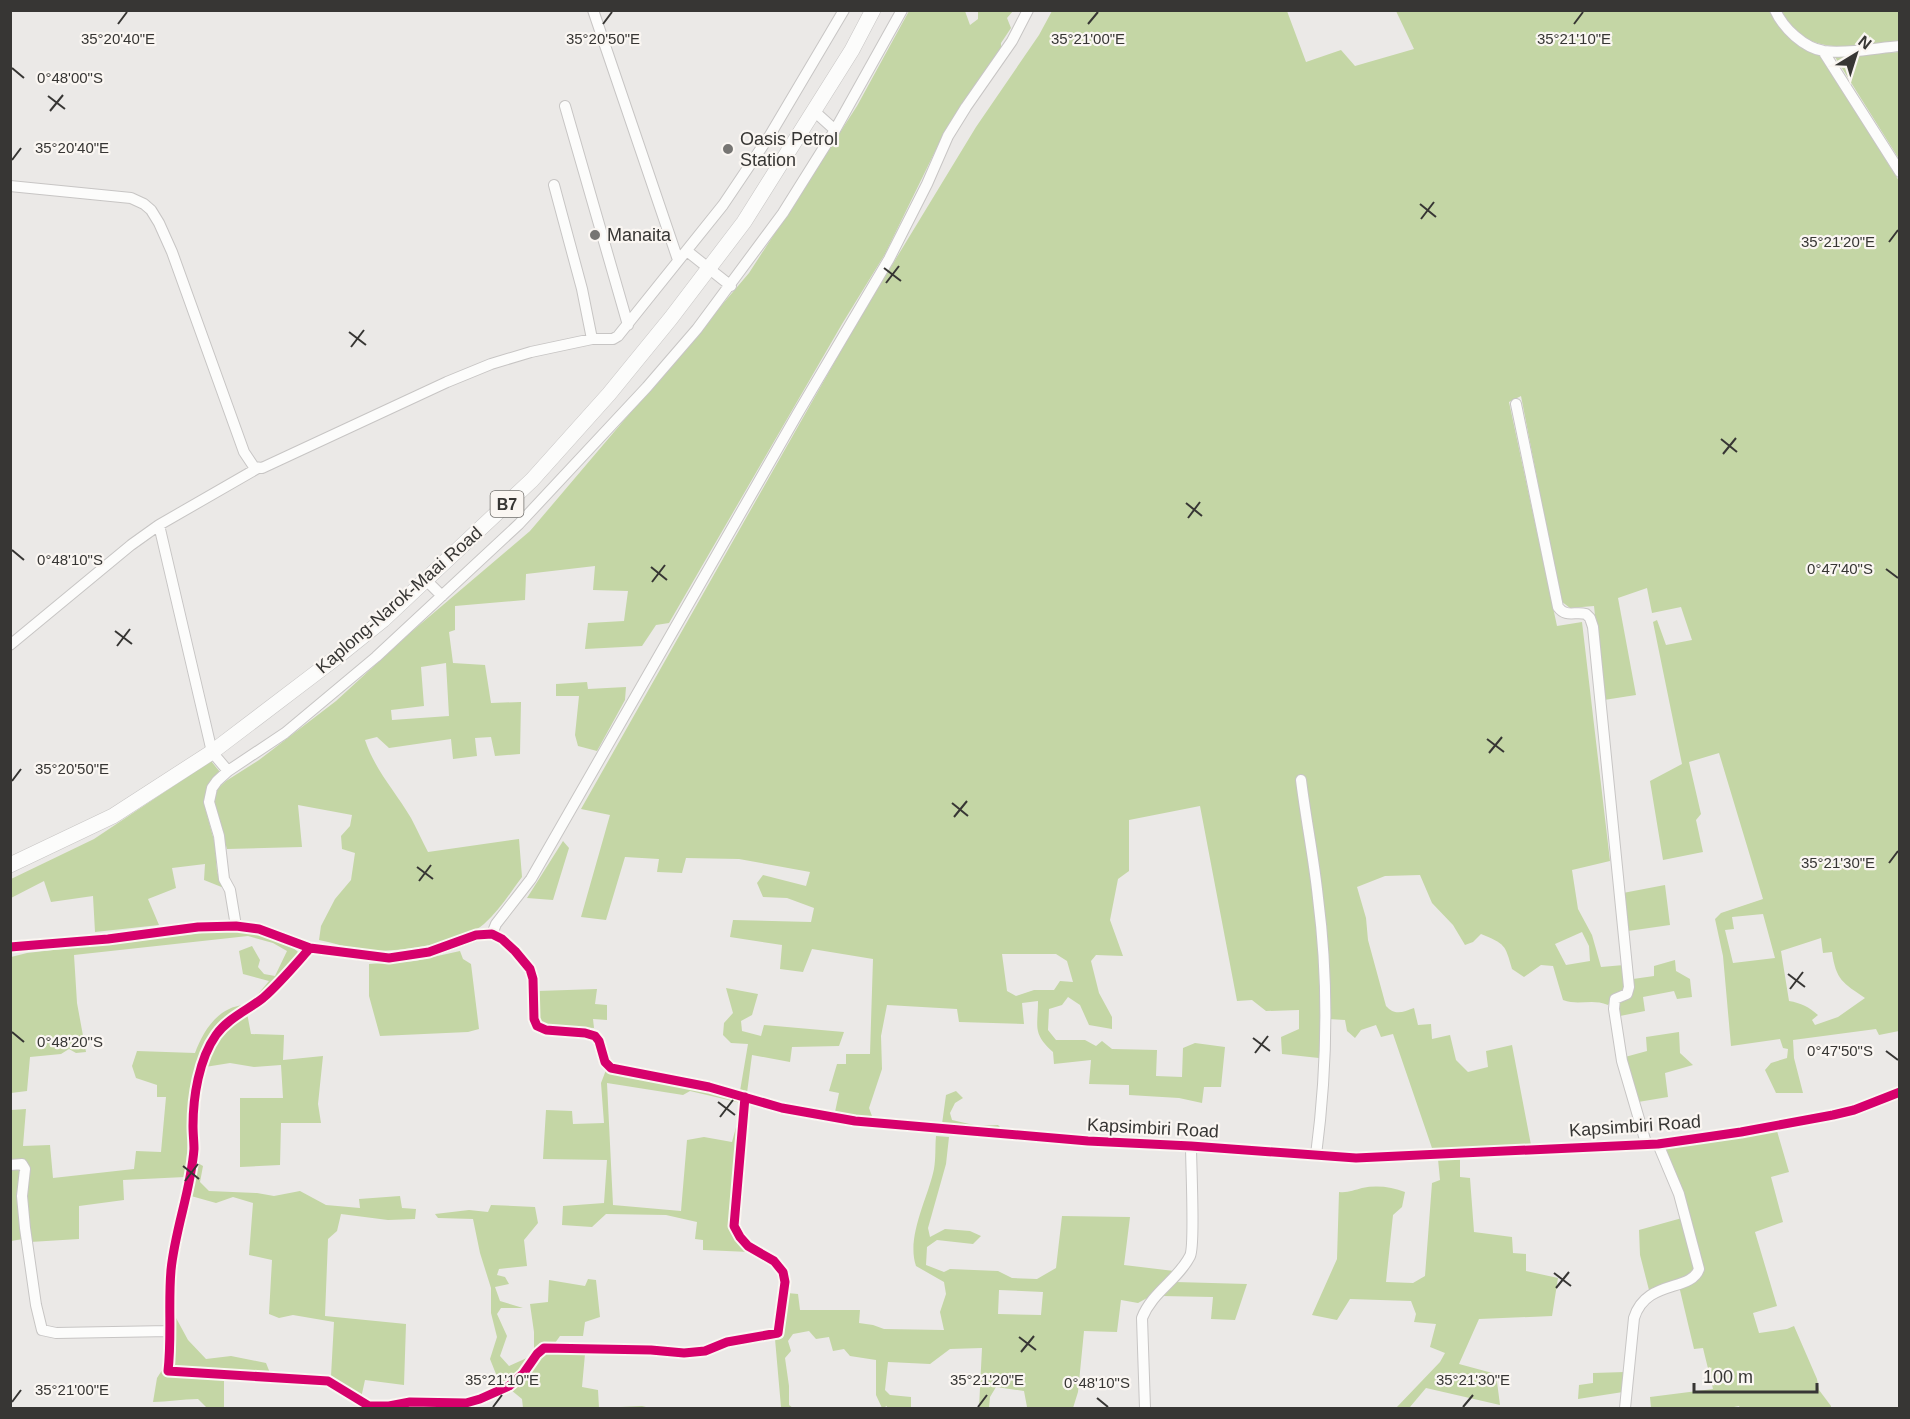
<svg xmlns="http://www.w3.org/2000/svg" width="1910" height="1419" font-family="Helvetica,sans-serif">
<style>
.green{fill:#c4d6a5;fill-rule:evenodd}
.lines{fill:none;stroke-linecap:round;stroke-linejoin:round}
.minor-casing{stroke:#c7c5c4;stroke-width:12}
.highway-casing{stroke:#c7c5c4;stroke-width:16}
.minor{stroke:#fcfcfb;stroke-width:10}
.highway{stroke:#fcfcfb;stroke-width:15}
.cycleway-casing{stroke:#faf6f2;stroke-width:13}
.cycleway{stroke:#d6006c;stroke-width:9}
.ticks{fill:none;stroke:#373634;stroke-width:2}
.poi-dot{fill:#767573;stroke:#faf6f2;stroke-width:2}
.labels{text-anchor:middle;dominant-baseline:central;stroke-width:4.5;stroke-linejoin:round;paint-order:stroke}
.shield{fill:#faf6f2;stroke:#72706d;stroke-width:1.5}
.shield-label{font-size:16px;font-weight:bold;fill:#373634}
.poi-label{font-size:18px;fill:#373634;stroke:#faf6f2;text-anchor:start}
.street-label{font-size:18px;fill:#373634;stroke:#faf6f2}
.ticks-label{font-size:15px;text-anchor:middle;fill:#373634;stroke:#faf6f2;stroke-width:4.5;stroke-linejoin:round;paint-order:stroke}
</style>
<rect width="100%" height="100%" fill="#ebe9e7"/>
<path class="green" d="M909,11H965L970,25L978,19V11H1013L1007,18L1011,28L1001,43V50L946,129L885,254L842,324L669,623L656,625L642,646L585,649L588,623L624,621L628,591L593,590L595,566L526,574L525,600L455,606V630L449,632L453,663L485,665L491,703L521,702L520,754L495,756L491,737L475,738L477,756L453,759L451,739L389,748L377,737L365,740C375,770 395,791 411,818C417,829 422,841 428,852L519,839L522,877C510,893 499,911 484,924C463,943 392,954 364,950C349,948 334,943 319,940L321,926L335,899L351,880L355,853L342,849L341,836L350,826L352,815L298,805L302,847L227,849L212,802L215,791L226,781L259,760L336,701L410,633L530,531L749,273L857,106ZM446,663L449,716L392,720L391,710L424,706L421,667Z
M1052,11H1287L1306,62L1341,50L1355,66L1414,49L1396,11H1769L1785,31L1820,55L1899,181V1031L1879,1035L1876,1029L1793,1040L1794,1058L1803,1093H1776L1765,1070L1771,1063L1787,1058L1788,1049L1783,1048L1780,1039L1731,1046L1723,956L1715,919L1721,913L1763,899L1719,753L1689,762L1701,814L1696,820L1703,852L1663,860L1650,781L1682,764L1653,622L1657,620L1666,645L1692,640L1681,607L1652,613L1647,588L1618,598L1636,695L1604,700L1594,606L1570,608L1561,601L1521,396L1509,402L1557,626L1582,622L1610,861L1572,870L1578,909L1592,935L1601,967L1624,965V992L1614,997L1608,1005C1591,998 1580,1006 1563,1000L1553,966L1541,965L1524,977L1512,969C1505,944 1505,944 1481,934L1473,942L1465,945L1453,925L1432,903L1420,875L1385,876L1357,887L1366,918L1368,940L1386,1006C1395,1016 1403,1012 1414,1008L1418,1025L1431,1024L1432,1039L1450,1035L1456,1060L1468,1072L1488,1067L1486,1051L1512,1045L1531,1145L1433,1151L1393,1034L1381,1037L1376,1025L1361,1030L1355,1038L1347,1031L1345,1020L1328,1019L1319,935L1322,1020L1319,1058L1282,1054L1281,1037L1299,1029V1010L1266,1011L1252,1000L1237,1001L1200,806L1129,820V871L1118,879L1110,920L1123,956L1096,955L1091,961L1099,993L1112,1017V1029L1089,1025L1080,1005L1068,997L1062,1005L1049,1009L1048,1030L1056,1040H1085L1096,1046L1102,1041L1112,1049L1157,1050L1156,1076L1182,1077L1183,1048L1195,1043L1225,1047L1221,1087H1204L1202,1103L1179,1098L1129,1095V1085L1089,1084L1091,1060L1054,1064L1053,1052C1032,1033 1038,1027 1038,1001L1022,1003L1024,1024L959,1022L957,1009L887,1005L881,1036L882,1069L869,1108L872,1116H853L835,1112L839,1093L829,1091L837,1064H846V1054H870L873,959L812,949L803,972L780,969L782,945L730,937L733,920L811,922L814,908L787,898L763,897L757,883L763,875L806,886L810,872L739,859L686,858L682,873L657,872L659,859L625,857L606,920L581,917L610,815L581,809L855,326L976,127L1039,35ZM1763,914L1775,958L1733,963L1725,930L1734,929L1732,917ZM1582,932L1589,946L1590,961L1566,965L1555,944ZM1821,938L1823,953L1832,952C1836,980 1843,983 1865,998L1838,1017L1815,1025L1812,1020L1818,1015C1809,1007 1801,1003 1789,1001L1781,951ZM1002,954H1056L1067,961L1073,982L1060,981L1054,990H1034L1016,996L1007,991Z
M1781,11H1899V41C1856,45 1804,60 1781,11Z
M1899,52V159L1835,57Z
M587,682L588,689L626,687L625,700L597,751L578,746L575,735L579,696H556V684Z
M211,761L220,772L208,786L204,804L215,844L217,872L224,888L204,880L205,864L172,868L176,888L148,899L159,925L95,932L93,896L51,902L44,881L11,898V879L94,839Z
M563,841L569,848L553,900L527,898Z
M1665,885L1670,925L1628,931L1623,893Z
M237,929C259,933 281,935 298,952C288,972 271,987 253,1000L269,981L243,974L239,951L252,946L260,960L258,967L264,974L275,976L287,951L273,943L248,936L74,955L77,1003L86,1052L76,1053L69,1049L61,1054L30,1057L27,1091L11,1093V957L27,953Z
M460,951L463,959L471,964L479,1029L468,1032L380,1036L369,996V964L415,961Z
M1675,960L1676,971L1690,979L1692,997L1677,999L1674,991L1643,997L1645,1011L1620,1016L1617,1004L1633,979L1654,976V966Z
M726,988L758,994L752,1015L741,1021L742,1031L761,1036L764,1025L844,1032L839,1046L792,1047L790,1062L752,1055L747,1093L740,1091L748,1044L731,1043L723,1035L724,1023L733,1013Z
M597,989L595,1004L607,1005V1020L593,1019L594,1028L544,1025L539,1020L538,991Z
M244,1005L222,1021L192,1093L185,1177L123,1180L124,1200L79,1206V1239L30,1242L25,1195L30,1170L11,1162V1110L26,1109L23,1146L50,1145L53,1178L134,1169L136,1151L161,1152L166,1097H157V1085L136,1078L132,1066L137,1051L195,1053C203,1031 218,1007 244,1005Z
M247,1013L251,1034L284,1035L283,1060L323,1056L318,1104L321,1123H281L280,1165L240,1167V1098H283L281,1065L254,1067L230,1063L205,1067L217,1038Z
M1679,1032L1680,1053L1693,1065L1665,1073L1668,1097L1638,1102L1625,1057L1647,1051L1646,1037Z
M606,1070L741,1100V1103L690,1091L683,1095L607,1083L613,1205L681,1211L687,1140L704,1137L732,1142L741,1109L731,1225L750,1252L703,1250V1240L695,1239L697,1222L666,1215L606,1214L592,1227L562,1225L563,1206L604,1203L607,1160L543,1159L546,1110L572,1111L573,1124L604,1123L601,1083Z
M956,1091L963,1098L955,1103L950,1113L952,1120L978,1126L998,1125L1004,1131L942,1124L946,1095Z
M1777,1131L1789,1172L1771,1177L1783,1222L1755,1232L1777,1306L1753,1313L1759,1333L1787,1329L1794,1326L1817,1379L1819,1390L1831,1406V1408H1740L1739,1406L1729,1408H1651L1650,1397L1713,1389L1703,1348L1694,1349L1679,1286C1690,1283 1700,1282 1704,1270L1665,1149Z
M936,1136L949,1137L946,1164L928,1228L930,1237L945,1229L970,1231L981,1236L973,1244L937,1240L927,1247L926,1265L944,1272L950,1269L998,1271L1012,1278L1037,1279L1056,1268L1062,1216L1130,1217L1124,1265L1174,1271L1149,1297L1138,1303L1121,1300L1117,1332L1084,1331L1078,1392L1073,1408L1027,1407L1024,1391L996,1387L990,1397L989,1408H979L982,1348L950,1349L930,1364L888,1362L885,1390L890,1395L911,1397V1408H887V1406L882,1408L876,1395V1360L850,1356L844,1349L833,1351L829,1337L816,1339L809,1331L793,1334L788,1341L791,1351L785,1358L789,1386V1405L793,1408H770L781,1407L775,1339L782,1335L787,1293L798,1294L800,1310H860L859,1323L873,1325L884,1329L944,1330L940,1312L946,1294L944,1282L916,1266C906,1237 928,1198 934,1169C936,1158 935,1146 936,1136ZM999,1290L1043,1292L1041,1315L998,1314Z
M1460,1158V1177L1470,1178L1474,1232L1512,1237L1513,1253L1526,1254V1271L1558,1278L1552,1316L1479,1319L1459,1364L1496,1374L1500,1405L1426,1388L1410,1407L1413,1408H1396L1440,1362L1445,1353L1430,1347L1436,1324L1414,1322L1416,1314L1411,1301L1350,1299L1337,1320L1312,1315L1337,1259L1339,1192C1348,1193 1354,1190 1362,1188C1377,1185 1392,1187 1405,1192L1402,1207L1393,1215L1386,1282L1413,1283L1425,1276L1432,1183L1440,1180L1438,1159Z
M196,1162L203,1166L200,1182L209,1191L257,1193L274,1196L300,1191L326,1205L360,1208L359,1199L400,1196L402,1208L416,1209L415,1219L388,1220L341,1214L337,1231L328,1239L325,1316L406,1324L404,1385L365,1380L361,1398L331,1376L334,1322L293,1315L279,1318L269,1314L272,1260L249,1255L253,1203L233,1197L216,1203L191,1196Z
M10,1168L18,1169L21,1174L23,1239L11,1241Z
M491,1205L535,1207L538,1223L524,1240L527,1266L499,1269L497,1275L505,1277L509,1284L495,1287L500,1301L523,1308H501L497,1314L507,1336L500,1356L509,1366L529,1357L513,1379L500,1384L490,1359L497,1337L491,1313V1288L480,1253L473,1219L438,1218L435,1214L469,1210L488,1212Z
M1682,1218L1697,1268L1690,1277L1649,1290L1640,1255L1639,1230Z
M588,1279L596,1280L600,1317L585,1322L583,1336H560L555,1343L541,1344L534,1349V1332L530,1304L548,1302L549,1280L585,1286Z
M1176,1282L1247,1284L1235,1320L1211,1319L1213,1297L1161,1296Z
M175,1316L188,1340L206,1359L231,1356L266,1363L270,1373L172,1367Z
M544,1353L585,1354L582,1387L598,1390L599,1408L642,1406L650,1408H523L522,1399L511,1390Z
M164,1367L224,1380V1407H206L198,1399C182,1399 168,1402 153,1402L157,1378Z
M1625,1372L1623,1392L1578,1399L1579,1385L1593,1383V1373Z"/>
<g class="lines">
<g class="minor-casing">
<path id="minor" d="M593,10L678,260
M1775,10C1783,28 1804,48 1824,51C1848,54 1876,48 1900,46
M1823,51L1900,172
M565,106L628,325
M814,111L835,130
M554,185L582,289L592,339
M10,186L131,198L144,204L151,210L159,223L172,252L244,452L254,467L262,468L447,382L491,364L531,352L592,339H613L618,336L723,205L770,135L844,10
M687,251L731,286
M1516,404L1558,607C1566,618 1575,611 1586,614L1590,618L1593,627L1629,987L1627,994L1615,999L1614,1009L1622,1061L1646,1143
M159,525L212,752L228,771
M426,580L442,596
M10,645L131,545L159,525L258,468
M1301,780C1306,820 1314,859 1318,898C1329,983 1327,1071 1316,1155
M236,926L230,890L224,879L219,836L209,802L212,788L217,781L228,771L285,733L376,657L519,524L647,387L697,329L783,213L835,130L902,10
M492,934L496,924L531,879L798,413L889,259L927,184L948,136L966,107L1012,41L1028,10
M10,947L108,939L198,927L236,926L259,929L310,948L389,958L429,952L476,935L492,934L502,939L515,951L530,969L533,979L534,1019L537,1026L546,1030L585,1033L595,1036L599,1041L605,1062L611,1068L709,1087L782,1108L855,1121L1088,1141L1191,1146L1356,1158L1658,1144L1741,1132L1833,1115L1854,1110L1900,1092
M310,948C295,965 280,983 263,998C248,1010 228,1018 216,1035C199,1059 193,1097 193,1126C193,1134 194,1142 194,1149C191,1190 175,1229 171,1270C168,1304 172,1337 168,1371L328,1381L369,1406H389L410,1402L466,1403L480,1399L509,1386L523,1374L537,1354L544,1348L651,1350L684,1353L705,1351L727,1342L778,1333L785,1282L783,1272L774,1261L748,1246L740,1237L734,1226L745,1097
M10,1165L22,1164L25,1169L22,1196L25,1228L36,1305L42,1330L56,1333L170,1331
M1145,1408L1142,1318C1152,1292 1178,1280 1190,1256C1195,1246 1191,1164 1191,1146
M1625,1408L1634,1318C1646,1279 1691,1292 1699,1269L1679,1194L1658,1144"/>
</g>
<g class="highway-casing">
<path id="highway" d="M10,865L113,816L212,752L337,657L383,620L532,480L609,394L671,318L744,222L852,50L873,10"/>
</g>
<use href="#minor" class="minor"/>
<use href="#highway" class="highway"/>
<g class="cycleway-casing">
<path id="cycleway" d="M10,947L108,939L198,927L236,926L259,929L310,948L389,958L429,952L476,935L492,934L502,939L515,951L530,969L533,979L534,1019L537,1026L546,1030L585,1033L595,1036L599,1041L605,1062L611,1068L709,1087L782,1108L855,1121L1088,1141L1191,1146L1356,1158L1658,1144L1741,1132L1833,1115L1854,1110L1900,1092
M310,948C295,965 280,983 263,998C248,1010 228,1018 216,1035C199,1059 193,1097 193,1126C193,1134 194,1142 194,1149C191,1190 175,1229 171,1270C168,1304 172,1337 168,1371L328,1381L369,1406H389L410,1402L466,1403L480,1399L509,1386L523,1374L537,1354L544,1348L651,1350L684,1353L705,1351L727,1342L778,1333L785,1282L783,1272L774,1261L748,1246L740,1237L734,1226L745,1097"/>
</g>
<use href="#cycleway" class="cycleway"/>
</g>
<path class="ticks" d="M118,24L127,12M603,24L612,12M1088,24L1098,12M1574,24L1583,12M12,68L24,78M48,96L65,109M50,111L63,95M12,160L21,148M1420,204L1436,217M1421,219L1434,202M1889,242L1898,230M884,268L901,281M886,283L899,266M349,332L366,345M351,347L364,330M1721,439L1737,452M1723,454L1736,438M1186,503L1202,516M1188,518L1200,502M12,550L24,560M651,567L667,580M1886,569L1898,578M652,582L665,565M115,631L132,644M117,646L130,629M1487,739L1504,752M1489,753L1502,737M12,781L21,769M952,803L968,816M954,817L967,801M1889,863L1898,851M417,867L433,879M419,881L431,865M1788,974L1805,987M1790,989L1803,972M12,1032L24,1042M1253,1038L1270,1051M1886,1051L1898,1060M1255,1053L1268,1036M718,1102L735,1115M720,1117L733,1100M183,1166L199,1179M185,1181L198,1164M1554,1273L1571,1286M1556,1288L1569,1272M1019,1337L1036,1350M1021,1352L1034,1336M1097,1398L1108,1407M12,1402L21,1390M493,1407L502,1395M978,1407L987,1395M1463,1407L1473,1395"/>
<g class="poi-dot">
<circle cx="728" cy="149" r="6"/>
<circle cx="595" cy="235" r="6"/>
</g>
<g class="labels">
<rect class="shield" x="490.5" y="491" width="33" height="26" rx="4.5"/>
<g class="shield-label">
<text x="507" y="504">B7</text>
</g>
<g class="poi-label">
<text x="740" y="139">Oasis Petrol<tspan x="740" dy="21">Station</tspan></text>
<text x="607" y="235">Manaita</text>
</g>
<g class="street-label">
<text transform="translate(399 600) rotate(-41)">Kaplong-Narok-Maai Road</text>
<text transform="translate(1635 1126) rotate(-4)">Kapsimbiri Road</text>
<text transform="translate(1153 1128) rotate(3)">Kapsimbiri Road</text>
</g>
</g>
<g class="ticks-label">
<text x="118" y="44">35°20'40"E</text>
<text x="1088" y="44">35°21'00"E</text>
<text x="1574" y="44">35°21'10"E</text>
<text x="603" y="44">35°20'50"E</text>
<text x="70" y="83">0°48'00"S</text>
<text x="72" y="153">35°20'40"E</text>
<text x="1838" y="247">35°21'20"E</text>
<text x="70" y="565">0°48'10"S</text>
<text x="1840" y="574">0°47'40"S</text>
<text x="72" y="774">35°20'50"E</text>
<text x="1838" y="868">35°21'30"E</text>
<text x="70" y="1047">0°48'20"S</text>
<text x="1840" y="1056">0°47'50"S</text>
<text x="502" y="1385">35°21'10"E</text>
<text x="987" y="1385">35°21'20"E</text>
<text x="1473" y="1385">35°21'30"E</text>
<text x="1097" y="1388">0°48'10"S</text>
<text x="72" y="1395">35°21'00"E</text>
</g>
<rect width="1910" height="1419" fill="none" stroke="#373634" stroke-width="24"/>
<g transform="translate(1856 54) rotate(38)" stroke="#faf6f2" stroke-width="4.5" paint-order="stroke">
<path d="M0-4.5L10 22L0 15L-10 22Z" fill="#373634"/>
<text y="-9" font-size="16" font-weight="bold" text-anchor="middle" fill="#373634">N</text>
</g>
<path d="M1694 1383v9h123v-9" fill="none" stroke="#373634" stroke-width="3"/>
<text x="1703" y="1383" font-size="18" fill="#373634" stroke="#faf6f2" stroke-width="4.5" paint-order="stroke">100 m</text>
</svg>
